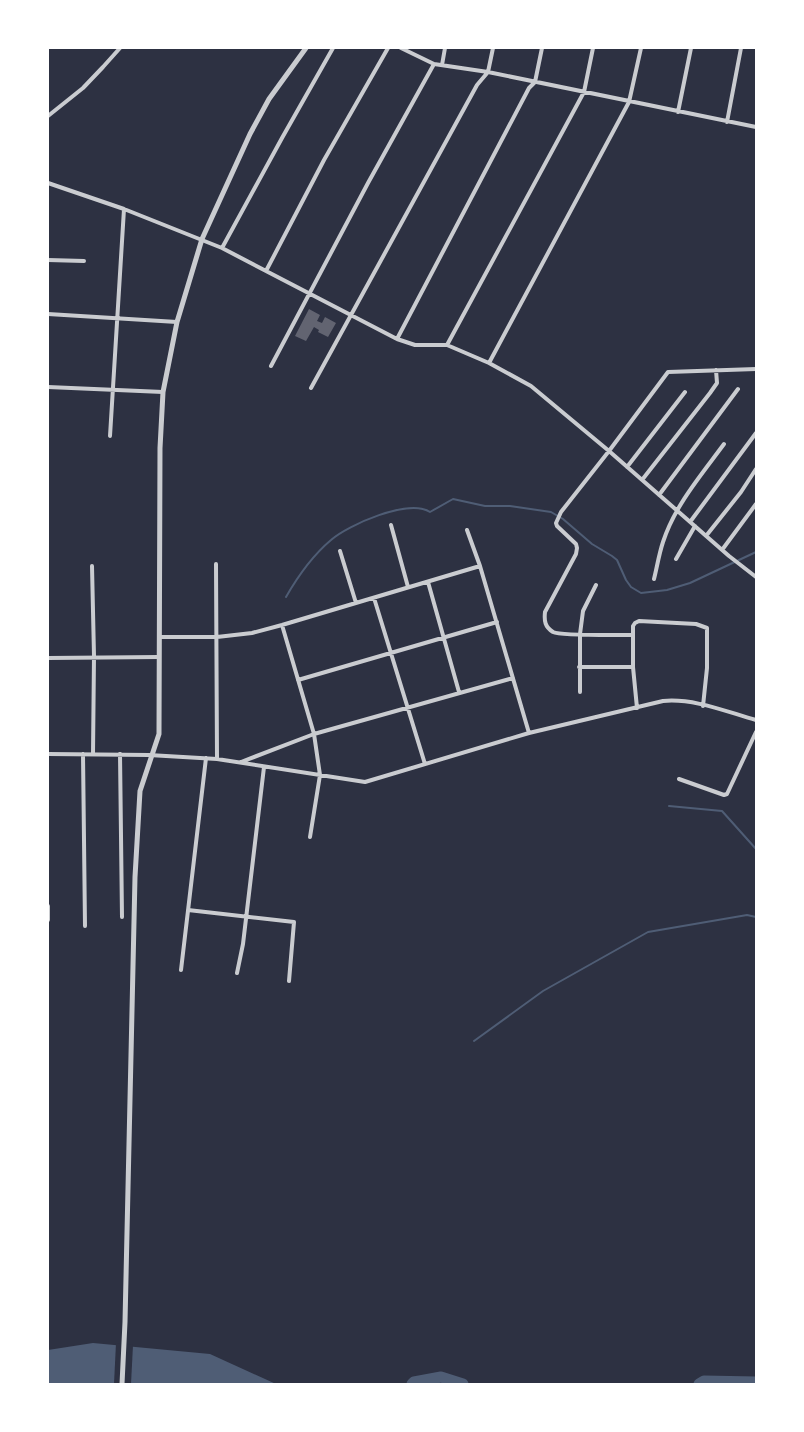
<svg xmlns="http://www.w3.org/2000/svg" width="804" height="1432" font-family="'Work Sans',sans-serif">
<style>
.water{fill:#4f5d75}
.pier{fill:#2d3142}
.lines{fill:none;stroke-linecap:round;stroke-linejoin:round}
.stream{stroke:#4f5d75;stroke-width:2}
.river{stroke:#4f5d75;stroke-width:11}
.building{fill:#626471}
.minor{stroke:#caccd0;stroke-width:4}
.tertiary{stroke:#caccd0;stroke-width:5}
</style>
<rect width="100%" height="100%" fill="#2d3142"/>
<path class="water" d="M93,1343L210,1354L276,1384H48V1350Z"/>
<path class="pier" d="M116,1343L133,1345L131,1384H114Z"/>
<g class="lines">
<path class="stream" d="M286,597C298,576 312,556 331,540C348,525 409,498 430,512L453,499L485,506H510L551,512L563,519L592,544L612,556L617,560L626,580L631,587L641,593L667,590L690,583L756,552
M669,806L722,811L756,849
M474,1041L543,991L648,932L747,915L756,917"/>
<path class="river" d="M412,1384L414,1382L441,1377L463,1384
M699,1384L704,1381L756,1382"/>
</g>
<path class="building" d="M309,309L320,315L317,321L322,323L325,317L336,323L328,337L318,332L319,330L314,327L306,341L295,336Z"/>
<g class="lines">
<path class="minor" d="M401,48L434,64L488,72L756,127
M442,65L445,48
M678,112L691,48
M48,116L83,88L103,67L120,48
M727,122L741,48
M48,183L124,209L222,248L397,339L415,345H447L489,363L531,386L609,451L729,556L756,577
M222,248L282,138L333,48
M48,260L84,261
M266,271L324,160L388,48
M48,314L177,322
M397,339L529,88L535,82L542,48
M447,345L584,92L593,48
M489,363L629,102L641,48
M271,366L368,183L434,64
M48,387L163,392
M311,388L477,85L488,72L493,48
M110,436L124,209
M627,467L685,392
M642,480L710,393L717,383L716,370
M659,495L738,389
M690,522L756,433
M391,525L408,587
M467,530L480,566L529,733
M706,536L741,492L756,469
M722,550L756,504
M340,551L356,603
M676,559L695,526
M216,564L217,759
M92,566L94,656L93,754
M654,579C657,567 659,554 663,542C675,505 702,474 724,444
M428,582L459,692
M374,598L425,764
M282,625L314,734L320,775L310,837
M633,635C620,635 561,636 553,632C545,627 544,621 545,612L576,554L577,548L576,544L557,526L556,523L561,512L609,451L668,372L756,369
M160,637H217L252,633L282,625L480,566
M48,658L159,657
M579,667H633
M298,680L497,622
M580,692V634L583,611L596,585
M637,708L633,667V626L635,623L639,621L696,624L707,628V668L703,706
M48,754L149,755L217,759L365,782L529,733L663,701C694,698 727,712 756,720
M83,754L85,926
M120,754L122,917
M241,762L314,734L513,678
M679,779L724,795L727,794L756,732
M48,906V920
M188,910L294,922L289,981
M181,970L206,758
M237,973L243,944L264,767"/>
<path class="tertiary" d="M122,1384L125,1322L135,877L140,791L159,734L160,448L163,392L177,322L202,239L250,134L269,99L306,48"/>
</g>
<rect width="804" height="1432" fill="none" stroke="#ffffff" stroke-width="98"/>
</svg>
